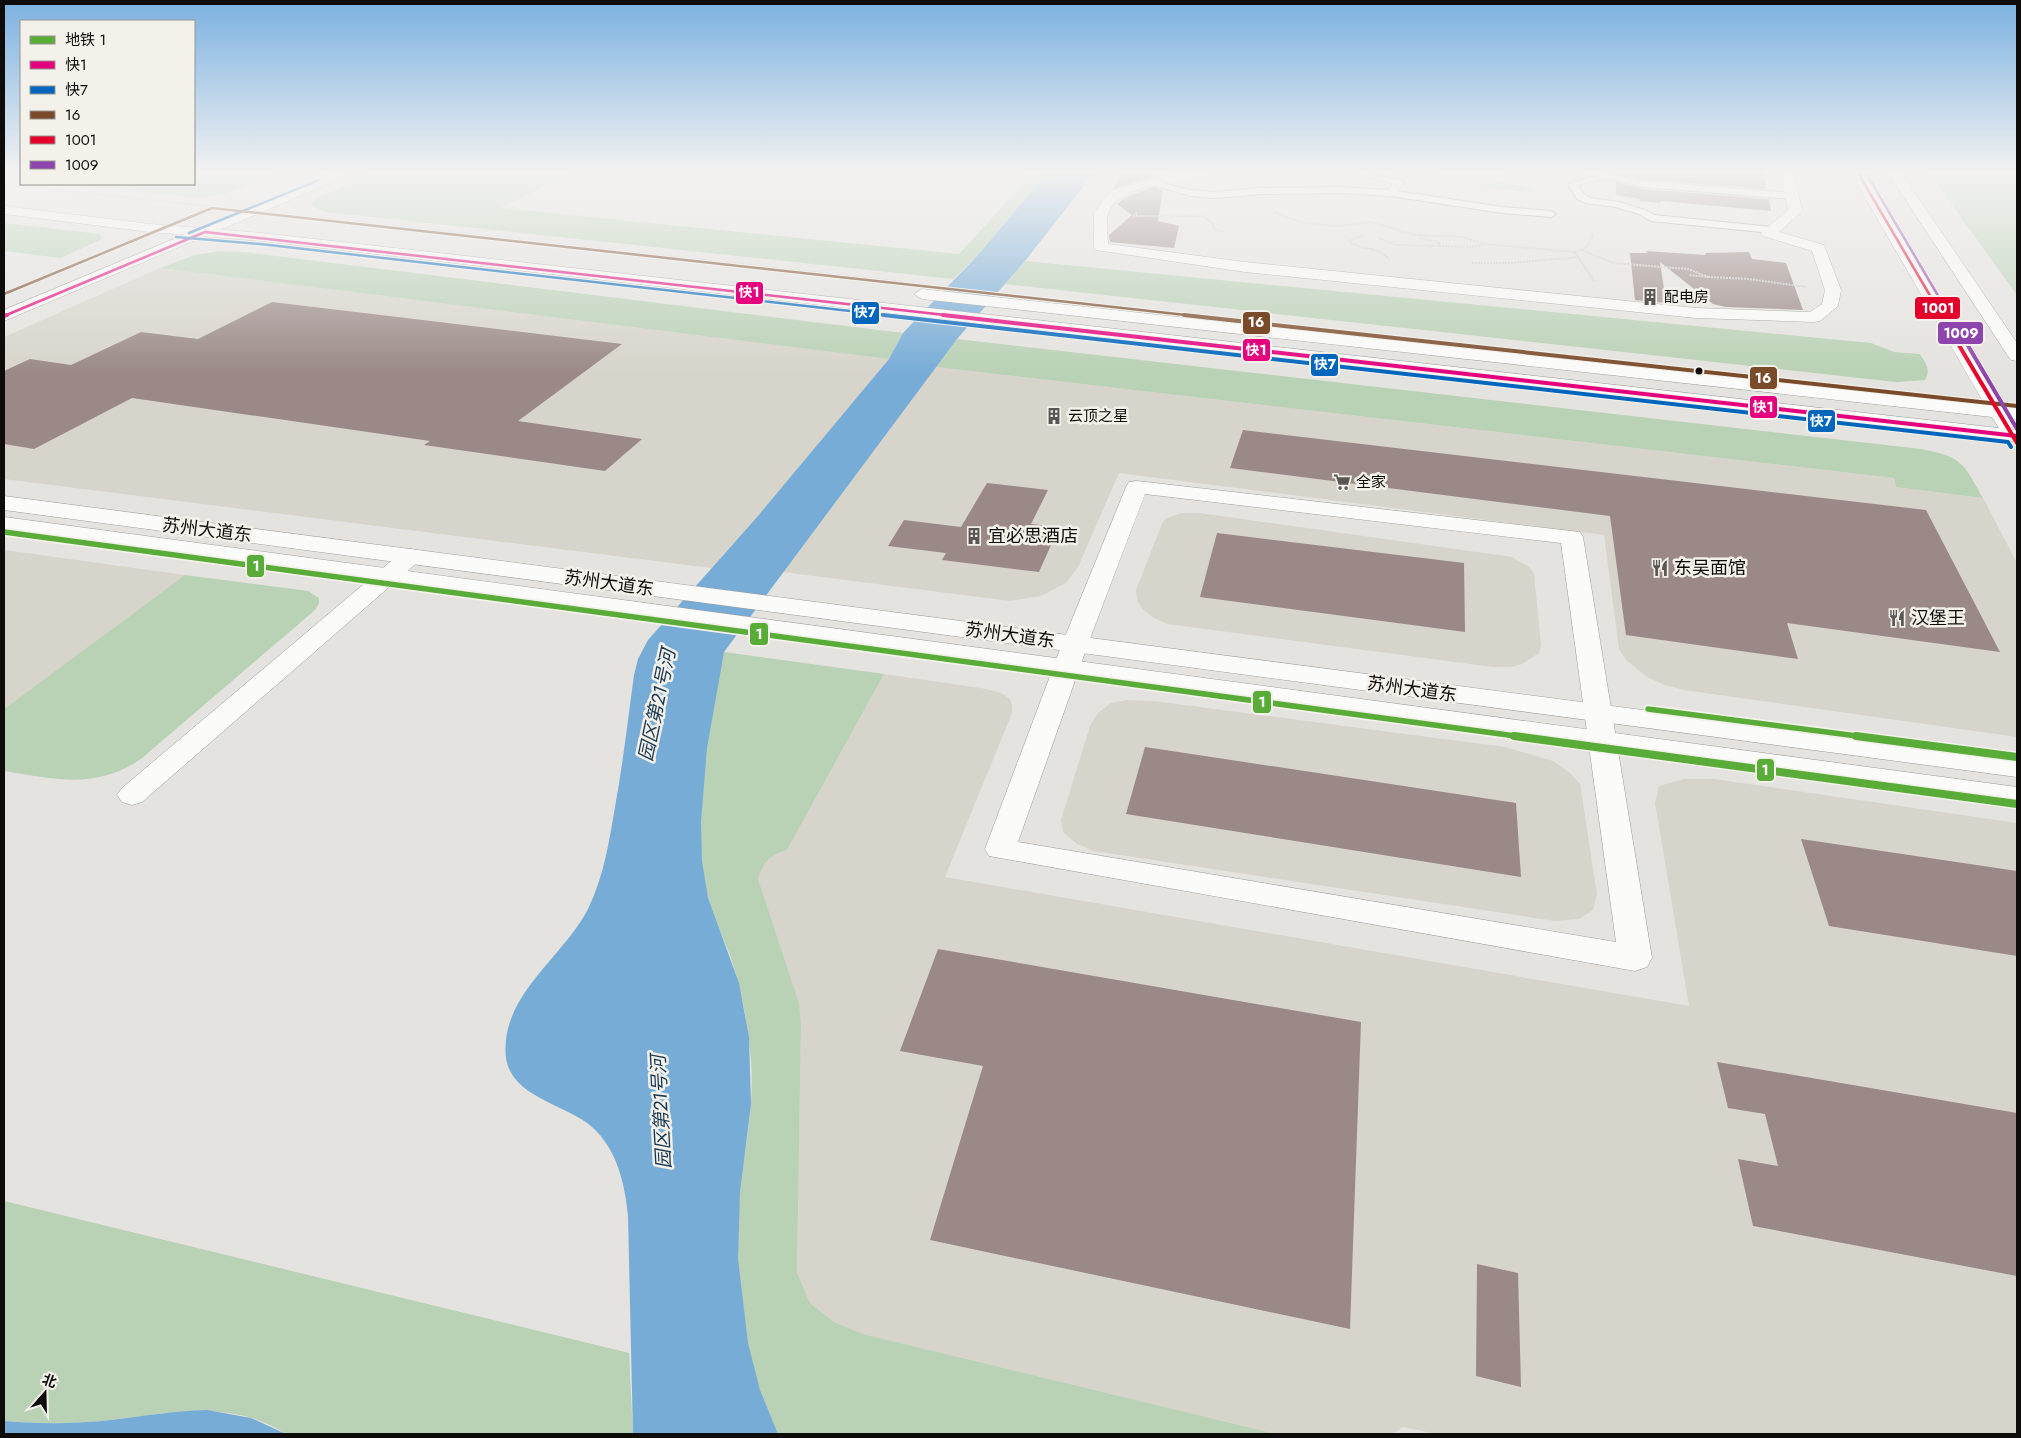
<svg xmlns="http://www.w3.org/2000/svg" width="2021" height="1438" font-family="Jost,'Noto Sans SC',sans-serif">
<style>
.built{fill:#d7d4cb}
.green{fill:#b9d1b5}
.water{fill:#77acd7}
.building{fill:#9a8986}
.lines{fill:none;stroke-linecap:round;stroke-linejoin:round}
.lane-casing{stroke:#9c9c99;stroke-width:2}
.street-casing{stroke:#9c9c99;stroke-width:1}
.secondary-casing{stroke:#9c9c99;stroke-width:1}
.primary-casing{stroke:#9c9c99;stroke-width:1}
.path{stroke:#cccccb;stroke-width:2;stroke-dasharray:2 1;stroke-linecap:butt}
.lane{fill:#fbfbfa;fill-rule:evenodd}
.street{fill:#fbfbfa;fill-rule:evenodd}
.secondary{fill:#fbfbfa;fill-rule:evenodd}
.primary{fill:#fbfbfa;fill-rule:evenodd}
.bus-1-far1-casing{stroke:#f3f1ea;stroke-width:4.5}
.bus-1-casing{stroke:#f3f1ea;stroke-width:6}
.bus-2-far1-casing{stroke:#f3f1ea;stroke-width:4.5}
.bus-2-casing{stroke:#f3f1ea;stroke-width:6}
.bus-3-far1-casing{stroke:#f3f1ea;stroke-width:4.5}
.bus-3-casing{stroke:#f3f1ea;stroke-width:6}
.bus-4-far1-casing{stroke:#f3f1ea;stroke-width:4.5}
.bus-4-casing{stroke:#f3f1ea;stroke-width:6}
.bus-5-far1-casing{stroke:#f3f1ea;stroke-width:4.5}
.bus-5-casing{stroke:#f3f1ea;stroke-width:6}
.bus-1-far1{stroke:#e5007d;stroke-width:2.5}
.bus-1{stroke:#e5007d;stroke-width:4}
.bus-2-far1{stroke:#0065bd;stroke-width:2.5}
.bus-2{stroke:#0065bd;stroke-width:4}
.bus-3-far1{stroke:#7a4b2a;stroke-width:2.5}
.bus-3{stroke:#7a4b2a;stroke-width:4}
.bus-4-far1{stroke:#e4002b;stroke-width:2.5}
.bus-4{stroke:#e4002b;stroke-width:4}
.bus-5-far1{stroke:#8e44ad;stroke-width:2.5}
.bus-5{stroke:#8e44ad;stroke-width:4}
.metro-1-far1-casing{stroke:#f3f1ea;stroke-width:9}
.metro-1-casing{stroke:#f3f1ea;stroke-width:11}
.metro-1-far1{stroke:#58ac37;stroke-width:5.5}
.metro-1{stroke:#58ac37;stroke-width:8}
.bus-dot{fill:#0d0c0a;stroke:#f3f1ea;stroke-width:2}
.labels{text-anchor:middle;dominant-baseline:central;stroke-width:5;stroke-linejoin:round;paint-order:stroke}
.far-poi-label{font-size:15px;fill:#0d0c0a;stroke:#f3f1ea;text-anchor:start}
.street-label{font-size:18px;fill:#0d0c0a;stroke:#f3f1ea}
.poi-label{font-size:18px;fill:#0d0c0a;stroke:#f3f1ea;text-anchor:start}
.water-label{font-size:19px;font-style:italic;fill:#183853;stroke:#f3f1ea}
.line-badge{stroke:#f3f1ea;stroke-width:2}
.badge-label{font-size:14px;text-anchor:middle;font-weight:bold;fill:#fff}
</style>
<rect width="100%" height="100%" fill="#e4e3df"/>
<path class="built" d="M160,268L889,359L757,517L711,568L4,479V337Z
M936,367L1894,478L1896,487L1983,498L2017,563V737L1684,690L1665,685L1647,677L1626,660L1619,649L1604,535L1119,473L1078,567L1066,583L1041,596L1010,601L783,572Z
M1181,513H1200L1512,557L1529,567L1534,574L1541,645L1539,653L1522,664L1511,667H1493L1167,624L1152,617L1143,609L1137,601L1136,590L1162,524L1165,519Z
M4,550L185,575L4,709Z
M884,674L987,689L1001,693L1010,699L1012,705V713L945,877L1689,1006L1655,803L1659,786L1684,779H1714L2017,823V1434H1436L1403,1427L1392,1434H1276L863,1334L834,1322L810,1303L797,1274L801,1025L758,879L762,868L771,856L787,850Z
M1127,700L1154,701L1505,747L1553,761L1570,773L1580,784L1597,894L1593,910L1579,919L1555,921L1094,851L1077,844L1063,832L1061,820L1090,726L1098,713L1111,703Z"/>
<path class="green" d="M194,173H278L227,193L201,198L58,184H194Z
M374,173H570L501,208L959,254L1033,173H1047L977,256L953,279L325,212L312,206V202L319,197Z
M1929,173H2017V295Z
M1490,180L1534,189L1522,192L1457,184L1460,181Z
M4,223L92,233L99,234L102,239L61,258L4,251Z
M220,251L243,252L903,333L889,359L160,268L195,255Z
M1025,261L1871,343L1894,352L1920,354C1926,364 1931,369 1925,380L1896,382L1005,284Z
M957,339L1921,449C1963,457 1963,463 1983,498L1896,487L1894,478L936,367Z
M185,575L308,591L319,598V603L315,610L141,759C95,790 55,779 4,771V709Z
M724,652L884,674L787,850C769,856 764,861 758,879L799,1004L801,1025L797,1273L810,1303L834,1322L863,1334L1276,1434H778C772,1420 765,1405 760,1390C739,1327 734,1257 740,1191C744,1147 755,1105 751,1060C748,1025 742,991 731,958C724,938 713,919 708,898C690,826 707,724 724,652Z
M4,1201L629,1353L633,1434H286C233,1399 170,1413 111,1420C76,1424 39,1424 4,1421Z"/>
<path class="water" d="M1047,173H1094L1025,261L957,339L724,652L707,748L701,822L702,861L708,898L739,983L749,1037L751,1104L740,1192L738,1259L748,1343L760,1390L778,1434H633L628,1216C625,1184 617,1149 592,1127C566,1104 512,1098 506,1058C499,996 563,958 588,909C604,876 609,842 615,807C623,763 628,719 634,675L638,659L648,640L757,517L889,359L903,333L977,256Z
M207,1410L251,1418L286,1434H4V1421C39,1424 76,1424 111,1420C143,1416 174,1411 207,1410Z"/>
<path class="building" d="M1617,173H1763L1766,189L1642,179Z
M1122,174L1156,176L1114,188Z
M1616,182L1642,189L1769,199L1771,211L1661,201L1660,203L1640,201V199L1616,195Z
M1154,187L1163,190L1158,221L1179,226L1174,248L1110,242L1109,235L1132,215L1117,204L1126,197Z
M1646,251L1705,255L1706,253L1749,252L1752,259L1786,263L1803,310L1726,307L1713,304L1660,262L1666,303L1635,300L1630,253H1648Z
M272,302L622,344L518,421L642,439L605,471L424,445L430,441L132,398L34,449L4,444V371L30,359L71,365L141,332L198,339Z
M1243,430L1926,510L2000,652L1787,623L1798,659L1626,635L1610,516L1230,468Z
M987,483L1048,490L1031,524L1059,527L1039,572L942,560L946,553L888,546L904,520L961,527Z
M1217,533L1464,563L1465,632L1200,597Z
M1145,747L1516,803L1521,877L1126,814Z
M1801,839L2017,871V956L1829,926Z
M938,949L1361,1022L1350,1329L930,1240L983,1066L900,1051Z
M1717,1062L2017,1113V1276L1753,1226L1738,1159L1778,1166L1765,1114L1728,1108Z
M1477,1264L1518,1273L1521,1387L1476,1376Z"/>
<g class="lines">
<g class="lane-casing">
<path id="lane" d="M1356,173H1369L1402,181L1404,183L1397,191L1502,207L1551,211L1556,214L1551,217L1502,213L1391,196L1342,193L1262,194L1213,198L1191,196L1146,183L1151,180L1191,190L1213,192L1262,188L1342,187L1389,190L1393,184Z
M1595,173H1608L1642,181L1793,193L1798,196L1793,199L1642,187L1607,178L1578,185L1584,195L1591,198L1619,202L1645,210L1654,215L1772,227L1777,230L1772,233L1651,221L1639,214L1615,207L1586,203L1577,199L1568,184L1596,175Z"/>
</g>
<g class="street-casing">
<path id="street" d="M1171,173H1210L1208,176C1181,182 1120,184 1109,212C1105,220 1108,235 1108,244L1245,262L1696,308L1810,312L1822,304L1825,290L1812,251L1763,236L1761,233L1788,210L1781,173H1794L1802,211L1779,232L1824,245L1841,290L1838,306L1820,321L1814,322L1696,318L1245,272L1096,250L1094,247V213L1110,191Z
M1137,481L1580,532L1583,537L1652,958L1647,967L1635,971L989,856L985,849L1062,644L1126,487L1129,482ZM1145,494L1561,543L1616,942L1018,842L1088,644Z
M411,549L419,551L423,556L419,561L142,802L132,805L122,802L117,795L122,788L403,551Z"/>
</g>
<g class="secondary-casing">
<path id="secondary" d="M332,173H349L347,176L4,321V310Z
M4,496L2017,759V777L4,510Z
M4,517L2017,787V806L4,531Z"/>
</g>
<g class="primary-casing">
<path id="primary" d="M1851,173H1864L2006,407L2017,408V420L2013,419L2016,424L2009,429L2017,430V442L261,241L150,232L4,214V206L150,224L261,233L1999,428L1992,417L922,299L914,294L922,289L1985,405Z
M1888,173H1901L2017,343V361L2011,360L2008,356Z"/>
</g>
<path class="path" d="M1441,173L1457,177L1468,174L1555,181
M1926,178L1937,180
M4,184L207,206
M1274,212L1299,222L1336,226L1371,222L1415,235L1463,237L1484,244L1575,252L1587,247L1593,234
M1137,213L1134,216H1203L1213,224L1215,230L1225,232
M298,216L903,282
M1364,235L1349,241C1365,253 1372,243 1389,259
M1379,238L1396,245L1439,246V243L1419,237
M1439,246L1472,247L1483,244
M1582,250L1613,263L1688,269L1708,277L1689,275
M1575,252L1594,281
M1472,263H1511L1579,257
M1708,277L1749,279L1807,287"/>
<use href="#lane" class="lane"/>
<use href="#street" class="street"/>
<use href="#secondary" class="secondary"/>
<use href="#primary" class="primary"/>
<g class="bus-1-far1-casing">
<path id="bus-1-far1" d="M4,316L205,232L954,316"/>
</g>
<g class="bus-1-casing">
<path id="bus-1" d="M943,315L2017,436
M4,316L7,315"/>
</g>
<g class="bus-2-far1-casing">
<path id="bus-2-far1" d="M189,233L319,180
M176,237L260,244L894,316"/>
</g>
<g class="bus-2-casing">
<path id="bus-2" d="M883,315L2008,442L2011,447"/>
</g>
<g class="bus-3-far1-casing">
<path id="bus-3-far1" d="M4,294L212,208L1195,316"/>
</g>
<g class="bus-3-casing">
<path id="bus-3" d="M1184,315L2017,406"/>
</g>
<g class="bus-4-far1-casing">
<path id="bus-4-far1" d="M1858,173L1942,316"/>
</g>
<g class="bus-4-casing">
<path id="bus-4" d="M1941,315L2017,443"/>
</g>
<g class="bus-5-far1-casing">
<path id="bus-5-far1" d="M1866,173L1950,316"/>
</g>
<g class="bus-5-casing">
<path id="bus-5" d="M1950,315L2017,429"/>
</g>
<use href="#bus-1-far1" class="bus-1-far1"/>
<use href="#bus-1" class="bus-1"/>
<use href="#bus-2-far1" class="bus-2-far1"/>
<use href="#bus-2" class="bus-2"/>
<use href="#bus-3-far1" class="bus-3-far1"/>
<use href="#bus-3" class="bus-3"/>
<use href="#bus-4-far1" class="bus-4-far1"/>
<use href="#bus-4" class="bus-4"/>
<use href="#bus-5-far1" class="bus-5-far1"/>
<use href="#bus-5" class="bus-5"/>
<g class="metro-1-far1-casing">
<path id="metro-1-far1" d="M4,532L1523,737
M1648,709L1865,737"/>
</g>
<g class="metro-1-casing">
<path id="metro-1" d="M1514,736L2017,804
M1856,736L2017,757"/>
</g>
<use href="#metro-1-far1" class="metro-1-far1"/>
<use href="#metro-1" class="metro-1"/>
</g>
<linearGradient id="sky" x2="0" y2="1"><stop stop-color="#7bb1e1"/><stop offset="0.46" stop-color="#f3f2f1"/><stop offset="1" stop-color="#f3f2f1" stop-opacity="0"/></linearGradient>
<rect width="2021" height="374" fill="url(#sky)"/>
<defs>
<g id="building-bare" transform="scale(1.35)"><path d="M-4-6H4V6H1V3H-1V6H-4ZM-2.5-4.3h1.7v1.8h-1.7ZM.8-4.3h1.7v1.8H.8ZM-2.5-1h1.7V.8h-1.7ZM.8-1h1.7V.8H.8Z" fill="#585755" stroke="#f3f1ea" stroke-width="2.5" paint-order="stroke"/></g>
<g id="supermarket-bare" transform="scale(1.35)"><path d="M-6-5.5h2.5l.6 2H6L4.5 2H-2.5L-4.4-4H-6ZM-1.5 3.2a1.3 1.3 0 1 0 .1 0ZM3 3.2a1.3 1.3 0 1 0 .1 0Z" fill="#585755" stroke="#f3f1ea" stroke-width="2.5" paint-order="stroke"/></g>
<g id="restaurant-bare" transform="scale(1.35)"><path d="M-5-6h1v4h1v-4h1v4h1v-4h1v5L-1.5 .5V6h-2V.5L-5-1ZM5-6V6H3V1.5H1.5Q1.5-4 5-6Z" fill="#585755" stroke="#f3f1ea" stroke-width="2.5" paint-order="stroke"/></g>
</defs>
<g fill-rule="evenodd">
<use href="#building-bare" x="1650" y="297"/>
<use href="#building-bare" x="1054" y="416"/>
<use href="#supermarket-bare" x="1342" y="482"/>
<use href="#building-bare" x="974" y="536"/>
<use href="#restaurant-bare" x="1660" y="568"/>
<use href="#restaurant-bare" x="1897" y="618"/>
</g>
<circle class="bus-dot" cx="1699" cy="371" r="4.5"/>
<g class="labels">
<g class="far-poi-label">
<text x="1664" y="297">配电房</text>
<text x="1068" y="416">云顶之星</text>
<text x="1356" y="482">全家</text>
</g>
<g class="street-label">
<text transform="translate(207 530) rotate(7)">苏州大道东</text>
<text transform="translate(609 583) rotate(8)">苏州大道东</text>
<text transform="translate(1010 635) rotate(8)">苏州大道东</text>
<text transform="translate(1412 689) rotate(8)">苏州大道东</text>
</g>
<g class="poi-label">
<text x="988" y="536">宜必思酒店</text>
<text x="1674" y="568">东吴面馆</text>
<text x="1911" y="618">汉堡王</text>
</g>
<g class="water-label">
<text transform="translate(657 705) rotate(-78)">园区第21号河</text>
<text transform="translate(661 1112) rotate(-93)">园区第21号河</text>
</g>
</g>
<g class="line-badge">
<rect x="735" y="281" width="29" height="24" rx="5" fill="#e5007d"/>
<rect x="1914" y="296" width="47" height="24" rx="5" fill="#e4002b"/>
<rect x="851" y="301" width="29" height="24" rx="5" fill="#0065bd"/>
<rect x="1242" y="311" width="29" height="24" rx="5" fill="#7a4b2a"/>
<rect x="1937" y="321" width="47" height="24" rx="5" fill="#8e44ad"/>
<rect x="1242" y="338" width="29" height="24" rx="5" fill="#e5007d"/>
<rect x="1310" y="353" width="29" height="24" rx="5" fill="#0065bd"/>
<rect x="1749" y="366" width="29" height="24" rx="5" fill="#7a4b2a"/>
<rect x="1749" y="395" width="29" height="24" rx="5" fill="#e5007d"/>
<rect x="1807" y="409" width="29" height="24" rx="5" fill="#0065bd"/>
<rect x="246" y="554" width="19" height="24" rx="5" fill="#58ac37"/>
<rect x="749" y="622" width="20" height="24" rx="5" fill="#58ac37"/>
<rect x="1252" y="690" width="20" height="24" rx="5" fill="#58ac37"/>
<rect x="1756" y="758" width="19" height="24" rx="5" fill="#58ac37"/>
</g>
<g class="badge-label">
<text x="749" y="297">快1</text>
<text x="1938" y="313">1001</text>
<text x="865" y="317">快7</text>
<text x="1256" y="327">16</text>
<text x="1961" y="338">1009</text>
<text x="1256" y="355">快1</text>
<text x="1325" y="369">快7</text>
<text x="1763" y="383">16</text>
<text x="1763" y="412">快1</text>
<text x="1821" y="426">快7</text>
<text x="256" y="571">1</text>
<text x="759" y="639">1</text>
<text x="1262" y="707">1</text>
<text x="1765" y="775">1</text>
</g>
<rect width="2021" height="1438" fill="none" stroke="#0d0c0a" stroke-width="10"/>
<rect x="20" y="20" width="175" height="165" fill="#f3f1ea" stroke="#979590"/>
<rect x="30" y="36" width="25" height="8" fill="#58ac37" stroke="#979590"/>
<text x="65" y="45" font-size="15" fill="#0d0c0a">地铁 1</text>
<rect x="30" y="61" width="25" height="8" fill="#e5007d" stroke="#979590"/>
<text x="65" y="70" font-size="15" fill="#0d0c0a">快1</text>
<rect x="30" y="86" width="25" height="8" fill="#0065bd" stroke="#979590"/>
<text x="65" y="95" font-size="15" fill="#0d0c0a">快7</text>
<rect x="30" y="111" width="25" height="8" fill="#7a4b2a" stroke="#979590"/>
<text x="65" y="120" font-size="15" fill="#0d0c0a">16</text>
<rect x="30" y="136" width="25" height="8" fill="#e4002b" stroke="#979590"/>
<text x="65" y="145" font-size="15" fill="#0d0c0a">1001</text>
<rect x="30" y="161" width="25" height="8" fill="#8e44ad" stroke="#979590"/>
<text x="65" y="170" font-size="15" fill="#0d0c0a">1009</text>
<g transform="translate(45 1393) rotate(20)" stroke="#f3f1ea" stroke-width="4" paint-order="stroke">
<path d="M0-4L9 19L0 12L-9 19Z" fill="#0d0c0a"/>
<text y="-8" font-size="14" font-weight="bold" text-anchor="middle" fill="#0d0c0a">北</text>
</g>
</svg>
